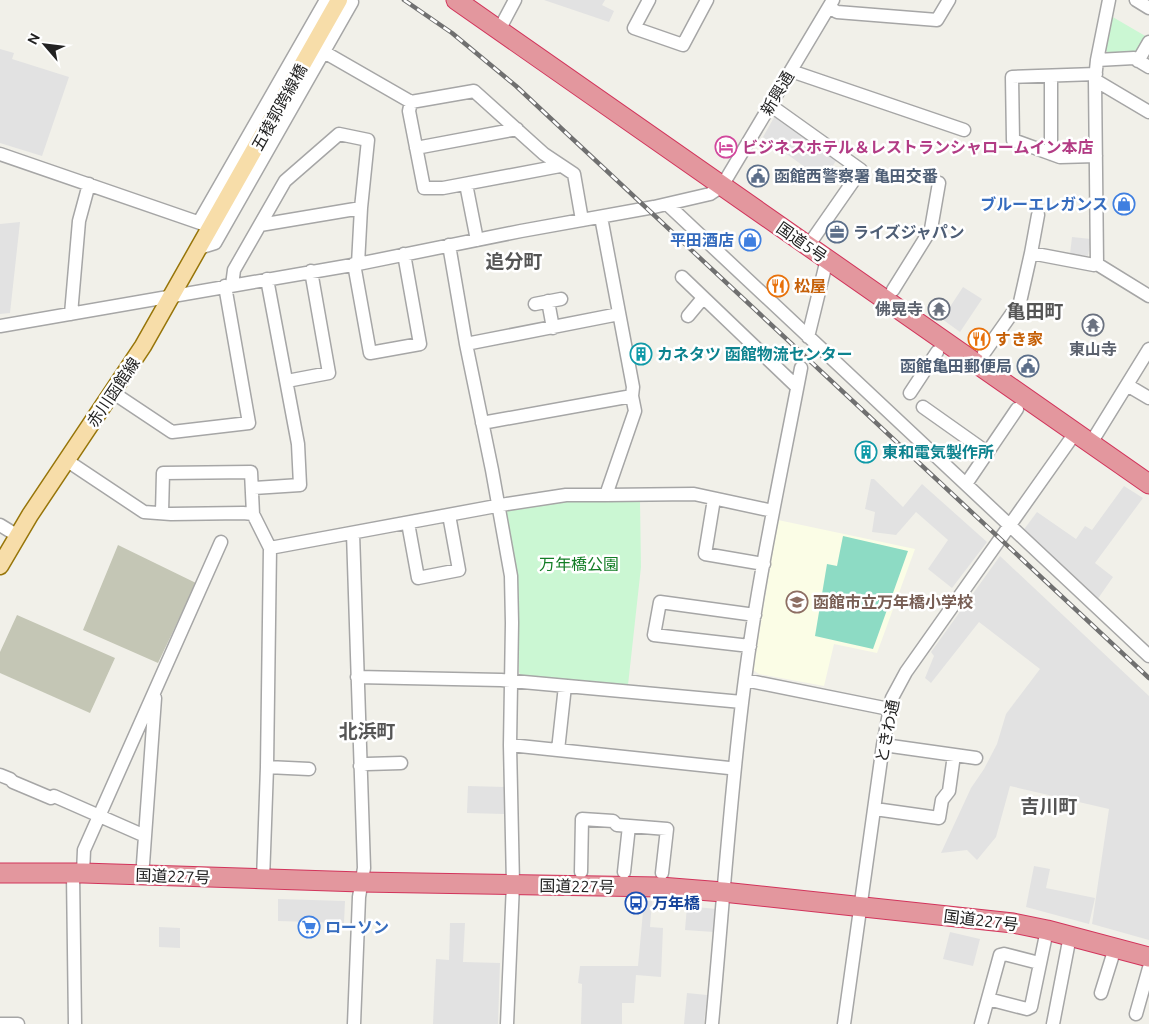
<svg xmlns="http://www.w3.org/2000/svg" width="1149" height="1024" font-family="Ubuntu,'Noto Sans JP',sans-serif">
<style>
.education{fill:#fbfde6}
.construction{fill:#c4c6b5}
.park{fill:#cbf7d3}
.pitch{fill:#8ddbc4}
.parking{fill:#e2e2e2}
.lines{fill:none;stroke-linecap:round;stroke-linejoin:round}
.minor-casing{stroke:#a6a6a6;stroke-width:15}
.major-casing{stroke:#977509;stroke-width:19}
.highway-casing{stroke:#d2345b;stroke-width:21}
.minor{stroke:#fff;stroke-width:12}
.major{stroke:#f7dda9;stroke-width:16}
.highway{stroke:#e3979e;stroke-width:19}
.rail-casing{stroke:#707070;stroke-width:4.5}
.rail{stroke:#fff;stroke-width:2.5;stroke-dasharray:8;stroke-linecap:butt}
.labels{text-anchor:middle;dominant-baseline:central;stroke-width:5;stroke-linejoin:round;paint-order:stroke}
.street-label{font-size:16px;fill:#222;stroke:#fff}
.hotel-label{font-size:16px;font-weight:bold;fill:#b23c85;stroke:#fff;text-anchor:start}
.service-label{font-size:16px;font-weight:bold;fill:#4e5e75;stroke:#fff;text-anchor:start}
.shop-label{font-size:16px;font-weight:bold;fill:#366cbe;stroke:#fff;text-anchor:end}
.food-label{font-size:16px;font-weight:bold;fill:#c56008;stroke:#fff;text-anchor:start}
.worship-label{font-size:16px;font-weight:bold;fill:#5b616d;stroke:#fff;text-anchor:end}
.culture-label{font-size:16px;font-weight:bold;fill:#0d838f;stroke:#fff;text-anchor:start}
.park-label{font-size:16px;fill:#137d26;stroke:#fff}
.education-label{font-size:16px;font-weight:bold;fill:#785e54;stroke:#fff;text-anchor:start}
.transit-label{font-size:16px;font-weight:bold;fill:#164399;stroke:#fff;text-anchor:start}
.quarter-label{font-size:19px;font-weight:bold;fill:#555;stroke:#fff}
</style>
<rect width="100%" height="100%" fill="#f1f0e9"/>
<path class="education" d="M778,520L915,549L877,653L834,644L824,686L759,674L753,670Z"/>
<path class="construction" d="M118,545L196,583L158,663L83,630Z
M17,615L115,658L90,713L0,673V652Z"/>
<path class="park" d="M1111,16L1147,37C1135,57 1130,53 1109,54L1105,49Z
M568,501H640L641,567L628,685L521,676L519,672L518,577L506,513L509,509Z"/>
<path class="pitch" d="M843,536L908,551L873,649L815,636L827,564L837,566Z"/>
<path class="parking" d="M544,0H605L602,5L614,11L609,22Z
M0,49L14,53L12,59L69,77L42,156L0,143Z
M776,114L838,158L823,180L763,137Z
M20,222L10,313L0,314V224Z
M1072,237L1091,239L1088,256L1070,254Z
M963,287L982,299L960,332L942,319Z
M871,479H874L903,507L922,484L987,542L952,588L928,569L948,540L916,512L896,535L872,532L875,512L865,509Z
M1124,486L1143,498L1095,563L1113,577L1097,600L1022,532L1037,512L1076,539L1085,526L1092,530Z
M1000,556L1149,696V940L1092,924L1109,809L1010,786L996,837L977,860L967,850L941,853L971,788L984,769L997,744L1006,714L1040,669L979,622L931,683L925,678L934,656L931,652Z
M468,786L505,787L504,814L467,813Z
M1034,866L1050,869L1046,888L1095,898L1089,924L1026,907Z
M278,899L345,901L344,923L278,921Z
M644,901H652L650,927L663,928L661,977L636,975L634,1003H622V1024H581L582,984L578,983L580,966H638Z
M687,906L716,909L714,932L685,930Z
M450,923H465L463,962L500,963L498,1024H433L436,959L449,960Z
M159,927L180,928V948L159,947Z
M950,932L980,939L973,966L943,959Z
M687,993L707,995L704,1024H684Z"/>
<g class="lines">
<g class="minor-casing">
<path id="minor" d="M649,0L634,28L683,45L707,0
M1136,0L1149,8
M829,7L837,12L937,20L949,0
M499,30L515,0
M324,52L411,102L474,91L544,154L574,174L582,220
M1097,60L1134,58L1149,67
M1138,61L1149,42
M791,71L964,130
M1096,74L1012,77L1013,140L1060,157L1096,156
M1051,76V154
M1095,80L1149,112
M411,102L409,111L424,188H443L560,166
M777,110L861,170L808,246
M416,148L517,129
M0,154L206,225
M466,184L477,240
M667,204L1149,656
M199,222L326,0
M260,225L361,208
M449,245L466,344L492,470L511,576L512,623L510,745L513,884L507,1024
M199,248L215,243L352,2L349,0
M1031,253L1038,215
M354,264L370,353L420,344L404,254
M1097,264L1095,80L1097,60L1109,0
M682,277L797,387
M232,285L234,270L285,181L339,134L368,140L361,208L358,264
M893,290L931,229L939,183
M548,301L553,328
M535,304L561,299
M71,314L79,221L89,184
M688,316L703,298
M0,326L358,264L521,231L654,207L710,194L722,186L833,0
M808,337L827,259
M466,344L619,314
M984,353L1020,302L1031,253L1094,265L1097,264L1149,296
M287,381L329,373L311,271
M1127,385L1149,398
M112,392L172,432L249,423L225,286
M910,393L937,352
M923,407L988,453
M482,423L632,396
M1091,443L1149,349
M66,460L144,512L171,514L243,513L253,514L251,472L163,473L162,513
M966,484L1017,409
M253,488L300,485L298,444L267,279
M606,495L694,494L773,511
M714,499L705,554L764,564
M253,514L270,548L267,767L263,880
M408,523L418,578L459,570L449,515
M0,525L18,536
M353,533L364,868L359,897L354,1024
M270,548L507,504L566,495H606L635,411L632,396L633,387L601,217
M750,646L654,635L660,602L755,615
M357,677L501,680L742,702
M745,680L889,709
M510,745L729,768
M891,746L976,758
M558,750L565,686
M360,766L367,764L401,763
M267,767L309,769
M0,775L10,779L13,782L51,798L54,796L145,836
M882,810L939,818L942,800L949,791L954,755
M143,864L155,698
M581,872L582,819L613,821L617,825L667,829L662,873
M624,872L629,826
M83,873L84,850L221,542
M73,874L75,1024
M1101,993L1115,948
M988,999L1027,1009L1031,1007L1047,930
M1136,1014L1149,968
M0,1024H18
M712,1024C722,917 729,810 742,703C755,591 780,479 801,368
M844,1024L883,745L892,698L906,672L1075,433
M981,1024L1000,955L1004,954L1039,963
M1053,1024L1070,936"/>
</g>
<g class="major-casing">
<path id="major" d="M0,566L30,515L143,346L339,0"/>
</g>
<g class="highway-casing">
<path id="highway" d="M456,0L1149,484
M0,873H83L361,882L660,887L723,892L1013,923L1047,930L1149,957"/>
</g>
<use href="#minor" class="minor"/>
<use href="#major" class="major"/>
<use href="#highway" class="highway"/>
<g class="rail-casing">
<path id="rail" d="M404,0L452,33L516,86L1149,678"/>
</g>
<use href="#rail" class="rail"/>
</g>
<defs>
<g id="hotel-ring" transform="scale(1.125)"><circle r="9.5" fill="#fff" stroke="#d1479c" stroke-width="1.5"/><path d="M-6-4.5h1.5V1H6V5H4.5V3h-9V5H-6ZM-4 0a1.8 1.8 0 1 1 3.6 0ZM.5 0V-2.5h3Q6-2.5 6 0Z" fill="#d1479c"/></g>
<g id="civic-ring" transform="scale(1.125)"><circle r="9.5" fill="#fff" stroke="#5c6f8a" stroke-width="1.5"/><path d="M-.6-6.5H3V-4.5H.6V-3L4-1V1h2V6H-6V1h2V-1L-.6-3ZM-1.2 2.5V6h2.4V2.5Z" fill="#5c6f8a"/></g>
<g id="shop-ring" transform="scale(1.125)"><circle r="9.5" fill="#fff" stroke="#3f7fe0" stroke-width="1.5"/><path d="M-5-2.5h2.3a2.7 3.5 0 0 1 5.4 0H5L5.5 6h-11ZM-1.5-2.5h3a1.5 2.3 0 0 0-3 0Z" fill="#3f7fe0"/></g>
<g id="office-ring" transform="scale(1.125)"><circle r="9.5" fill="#fff" stroke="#5c6f8a" stroke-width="1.5"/><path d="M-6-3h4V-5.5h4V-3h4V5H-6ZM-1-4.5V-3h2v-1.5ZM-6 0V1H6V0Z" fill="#5c6f8a"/></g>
<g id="restaurant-ring" transform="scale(1.125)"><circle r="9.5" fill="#fff" stroke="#e8710a" stroke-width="1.5"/><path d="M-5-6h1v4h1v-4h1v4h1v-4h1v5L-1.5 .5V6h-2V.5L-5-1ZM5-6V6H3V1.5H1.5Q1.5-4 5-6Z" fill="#e8710a"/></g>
<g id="temple-ring" transform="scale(1.125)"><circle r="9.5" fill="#fff" stroke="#6b7280" stroke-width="1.5"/><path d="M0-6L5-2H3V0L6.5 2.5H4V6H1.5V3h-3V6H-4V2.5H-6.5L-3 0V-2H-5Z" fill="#6b7280"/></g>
<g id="building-ring" transform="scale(1.125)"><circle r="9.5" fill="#fff" stroke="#0f9aa8" stroke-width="1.5"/><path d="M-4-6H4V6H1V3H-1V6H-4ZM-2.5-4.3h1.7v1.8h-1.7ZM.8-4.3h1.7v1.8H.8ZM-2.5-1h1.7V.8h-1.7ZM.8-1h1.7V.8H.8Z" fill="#0f9aa8"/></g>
<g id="school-ring" transform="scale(1.125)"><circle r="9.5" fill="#fff" stroke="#8d6e63" stroke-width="1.5"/><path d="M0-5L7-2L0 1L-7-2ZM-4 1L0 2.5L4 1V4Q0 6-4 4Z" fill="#8d6e63"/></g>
<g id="bus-ring" transform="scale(1.125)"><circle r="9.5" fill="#fff" stroke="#1a4fb4" stroke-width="1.5"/><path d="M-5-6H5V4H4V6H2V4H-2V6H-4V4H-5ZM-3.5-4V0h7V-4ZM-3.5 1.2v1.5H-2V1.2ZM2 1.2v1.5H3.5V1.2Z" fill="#1a4fb4"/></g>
<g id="supermarket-ring" transform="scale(1.125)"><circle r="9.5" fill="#fff" stroke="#3f7fe0" stroke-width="1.5"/><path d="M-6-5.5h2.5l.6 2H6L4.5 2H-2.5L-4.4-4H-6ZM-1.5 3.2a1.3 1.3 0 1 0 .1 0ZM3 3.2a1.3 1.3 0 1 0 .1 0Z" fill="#3f7fe0"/></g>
</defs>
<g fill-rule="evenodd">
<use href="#hotel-ring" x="726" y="147"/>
<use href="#civic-ring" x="758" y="176"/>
<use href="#shop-ring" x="1124" y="204"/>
<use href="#office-ring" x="837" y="232"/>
<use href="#shop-ring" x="750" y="240"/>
<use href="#restaurant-ring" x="778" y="286"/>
<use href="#temple-ring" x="939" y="309"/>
<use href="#temple-ring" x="1093" y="325"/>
<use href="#restaurant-ring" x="979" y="339"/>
<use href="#building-ring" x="641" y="354"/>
<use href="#civic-ring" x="1028" y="366"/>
<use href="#building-ring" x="866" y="452"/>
<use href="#school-ring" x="797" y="602"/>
<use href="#bus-ring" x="636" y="903"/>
<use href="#supermarket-ring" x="309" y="927"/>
</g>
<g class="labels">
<g class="street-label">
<text transform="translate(777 93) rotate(-59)">新興通</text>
<text transform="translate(279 107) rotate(-61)">五稜郭跨線橋</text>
<text transform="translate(802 242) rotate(35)">国道5号</text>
<text transform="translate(113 392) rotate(-56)">赤川函館線</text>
<text transform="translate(887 731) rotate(-79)">ときわ通</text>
<text transform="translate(173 876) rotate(2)">国道227号</text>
<text transform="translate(577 886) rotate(1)">国道227号</text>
<text transform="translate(981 920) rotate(7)">国道227号</text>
</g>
<g class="hotel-label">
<text x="742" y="147">ビジネスホテル＆レストランシャロームイン本店</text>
</g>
<g class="service-label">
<text x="774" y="176">函館西警察署 亀田交番</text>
<text x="853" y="232">ライズジャパン</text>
<text x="1012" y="366" text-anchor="end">函館亀田郵便局</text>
</g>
<g class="shop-label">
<text x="1108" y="204">ブルーエレガンス</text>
<text x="734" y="240">平田酒店</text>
<text x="325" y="927" text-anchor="start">ローソン</text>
</g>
<g class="food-label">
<text x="794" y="286">松屋</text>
<text x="995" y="339">すき家</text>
</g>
<g class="worship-label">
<text x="923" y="309">佛晃寺</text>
<text x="1093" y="349" text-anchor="middle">東山寺</text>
</g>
<g class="culture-label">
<text x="657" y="354">カネタツ 函館物流センター</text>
<text x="882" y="452">東和電気製作所</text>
</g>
<g class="park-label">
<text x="579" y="564">万年橋公園</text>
</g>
<g class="education-label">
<text x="813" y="602">函館市立万年橋小学校</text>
</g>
<g class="transit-label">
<text x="652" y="903">万年橋</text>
</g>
<g class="quarter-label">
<text x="514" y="261">追分町</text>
<text x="1035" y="311">亀田町</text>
<text x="367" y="731">北浜町</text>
<text x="1049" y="806">吉川町</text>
</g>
</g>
<g transform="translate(45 45) rotate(298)" stroke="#ffffff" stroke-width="4" paint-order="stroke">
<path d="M0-4L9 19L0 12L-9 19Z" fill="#222222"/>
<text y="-8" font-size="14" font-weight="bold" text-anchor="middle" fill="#222222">N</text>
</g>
</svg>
